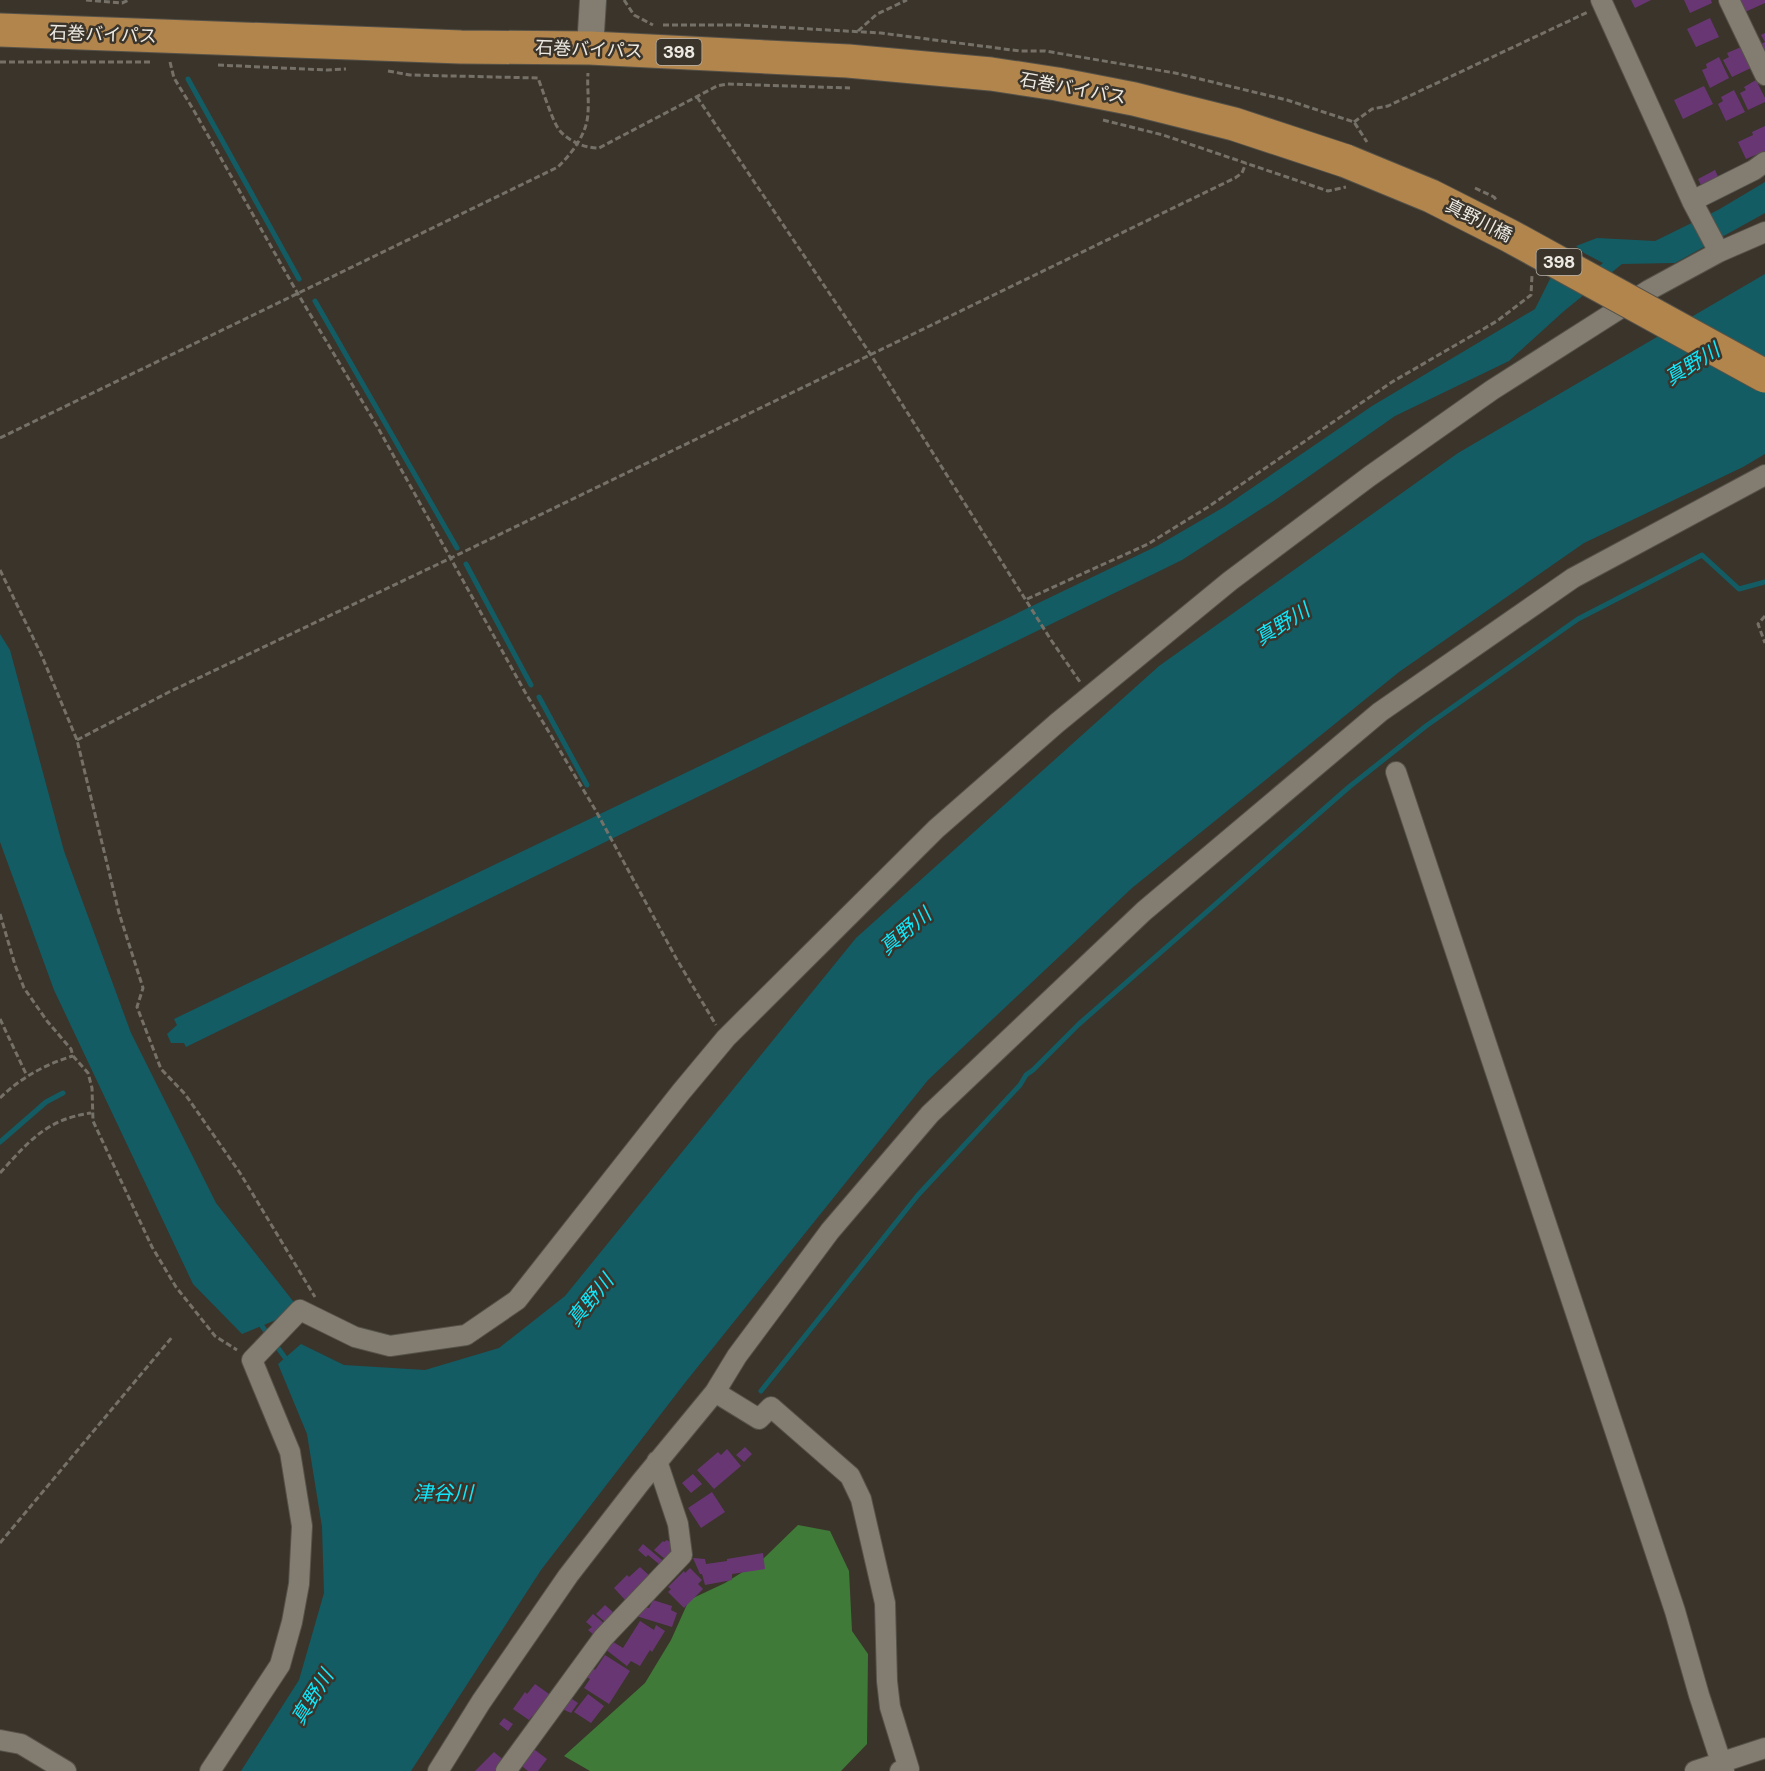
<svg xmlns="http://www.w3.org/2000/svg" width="1765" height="1771" font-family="'Public Sans','Noto Sans JP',sans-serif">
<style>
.forest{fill:#407a38}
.water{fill:#135c64}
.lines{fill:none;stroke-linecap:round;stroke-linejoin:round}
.stream{stroke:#135c64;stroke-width:5}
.building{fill:#693674}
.minor-casing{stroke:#565249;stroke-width:22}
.tertiary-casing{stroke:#565249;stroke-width:28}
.trunk-casing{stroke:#565249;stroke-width:35}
.path{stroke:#767168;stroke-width:3;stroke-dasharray:6 3;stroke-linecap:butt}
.minor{stroke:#837d71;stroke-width:20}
.tertiary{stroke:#837d71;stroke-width:26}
.trunk{stroke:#b2854c;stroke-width:33}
.trunk-bridge-casing{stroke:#565249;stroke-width:35;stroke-linecap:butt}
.trunk-bridge{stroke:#b2854c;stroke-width:33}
.labels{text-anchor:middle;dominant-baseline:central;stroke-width:5;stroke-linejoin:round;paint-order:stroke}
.shield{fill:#3a342b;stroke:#b7b3ac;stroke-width:1.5}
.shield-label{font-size:16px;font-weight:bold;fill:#edeae3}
.street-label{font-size:18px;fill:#edeae3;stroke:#3a342b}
.water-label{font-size:20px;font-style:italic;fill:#0ee8fc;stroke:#3a342b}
</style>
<rect width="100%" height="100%" fill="#3a342b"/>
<path class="forest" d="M798,1525L830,1531L849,1571L852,1631L868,1654L867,1744L841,1771H590L564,1756L645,1683L671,1640L689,1600L725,1583L762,1560Z"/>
<path class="water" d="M1765,182V213L1675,263L1622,264L1564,311L1509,361L1395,416L1278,498L1182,560L186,1047L184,1043H171L167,1034L177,1025L174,1019L1157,546L1224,507L1372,406L1535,309L1551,277L1573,287L1603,263L1584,253L1576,246L1597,238L1655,241L1718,210Z
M1765,274V454L1743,467L1584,543L1399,672L1132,888L928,1080L684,1384L541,1570L411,1771H241L299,1680L324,1593L322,1527L307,1434L278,1364L301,1344L344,1365L425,1370L499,1348L565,1296L856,938L1159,666L1458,453Z
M0,634L10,650L64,851L131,1033L216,1203L300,1310L242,1334L193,1284L54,990L0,842Z"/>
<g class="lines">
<path class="stream" d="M188,79L299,279
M315,301L457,548
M466,564L531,685
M539,697L587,785
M0,1142L46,1102L63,1093
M259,1322L289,1363
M761,1391L918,1195L1020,1085L1026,1075L1033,1070L1079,1024L1349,787L1426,726L1578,619L1702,555L1739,589L1765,582"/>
</g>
<path class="building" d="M1631,0H1651L1635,8Z
M1684,0H1711L1712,3L1690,13Z
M1740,0H1765V3L1745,12Z
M1710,18L1719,37L1696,47L1687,29Z
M1765,33V52L1761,44L1765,42L1761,35Z
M1741,47L1751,68L1732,77L1723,60L1729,57L1727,53Z
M1719,57L1729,78L1710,88L1702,70L1707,68L1706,64Z
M1756,80L1765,98V102L1748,110L1740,93L1746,90L1744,87Z
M1704,86L1713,104L1683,119L1674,100Z
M1734,90L1745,112L1726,121L1718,104L1723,101L1721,97Z
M1765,126V151L1746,159L1738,142L1753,135L1752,132Z
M1715,170L1720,181L1703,189L1698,179Z
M745,1447L752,1454L744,1462L736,1455Z
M727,1449L741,1466L714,1489L697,1470L718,1452L721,1455Z
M693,1474L702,1484L691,1493L682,1483Z
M712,1492L725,1512L701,1528L688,1508Z
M667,1540L677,1548L666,1560L654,1550L663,1541L664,1542Z
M643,1544L668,1565L665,1569L648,1555L646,1557L638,1550Z
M763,1553L765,1569L732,1574V1580L705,1585L702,1574H700L693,1558L705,1559L706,1564L727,1561V1559Z
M640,1567L651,1577L626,1601L614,1588L627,1575L629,1577Z
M690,1568L702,1580L698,1584L703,1589L684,1608L668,1592L671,1589L668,1587L684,1571L685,1573Z
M653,1600L672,1606L671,1610L677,1613L672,1627L633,1615L641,1606L649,1608Z
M605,1605L614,1613L605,1622L596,1614Z
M593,1614L606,1625L595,1636L588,1630L592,1627L586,1622Z
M640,1621L654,1630L656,1625L665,1631L652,1652L650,1650L640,1666L631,1661L627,1666L605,1649L610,1640L623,1648Z
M605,1655L630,1671L609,1704L584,1688L590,1679L587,1677L593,1668L595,1670Z
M535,1684L552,1696L535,1719L532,1716L529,1720L513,1709L525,1692L527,1694Z
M588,1694L604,1706L591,1723L574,1712Z
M569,1697L578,1703L571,1713L560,1708Z
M504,1718L513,1724L508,1731L499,1724Z
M531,1747L547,1759L538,1771H528L519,1764Z
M494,1752L506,1762L498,1771H475Z"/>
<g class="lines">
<g class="minor-casing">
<path id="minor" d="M1601,0L1692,201L1719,252
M1729,0L1765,75
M1692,201L1754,170L1765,162
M1396,772L1675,1611L1699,1695L1724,1771
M715,1392L759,1419L771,1407L850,1476L861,1499L885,1603L887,1681L890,1707L909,1769L900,1771
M0,1740L21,1744L66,1771
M210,1771L280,1665L292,1622L299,1584L302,1526L290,1452L252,1360L300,1310L355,1337L390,1346L466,1335L517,1300L681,1092L726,1038L936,829L1057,723L1230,581L1370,476L1492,390L1649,290L1719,252L1765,232
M438,1771L481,1702L568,1576L640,1483L715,1392L737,1356L830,1231L930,1114L1144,911L1380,712L1573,578L1765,475
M506,1771L603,1638L682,1555L678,1524L657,1461
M1695,1771L1765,1748"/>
</g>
<g class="tertiary-casing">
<path id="tertiary" d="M590,48L593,0"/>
</g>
<g class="trunk-casing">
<path id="trunk" d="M0,30L461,47L590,48L848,61L991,74L1057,84L1134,99L1234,124L1346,161"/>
</g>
<path class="path" d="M86,0L122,3L129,0
M624,0L634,15L653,25
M663,25H740L881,33L1020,51H1045L1175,73L1287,100L1354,122L1367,142
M858,31L877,14L907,0
M0,62H151
M170,62L174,78L193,109L298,294L377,426L525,692L596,811L676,958L716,1025
M218,65L327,70L346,69
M388,71L410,75L538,78C543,91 553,123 560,131C570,142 585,148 599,148L717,86L727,84L850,88
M697,97L871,355L1051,640L1080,682
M1103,120L1163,135L1328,191L1346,187
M1354,122L1372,109L1388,106L1588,12
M1475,188L1494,197L1497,201
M0,438L558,167C572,153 587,134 588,113C589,99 587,86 588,73
M0,570L41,654L77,740L119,913L143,988L137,1007L161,1069L185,1094L240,1173L315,1297
M1027,599L1148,544L1208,507L1392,382L1497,321L1531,295L1532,275
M1765,616L1758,624L1765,643
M77,740L169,692L451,558L1235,178L1242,173L1246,163
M0,914L15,965L24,988L47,1021L71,1049L73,1056L88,1073L92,1088L93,1121L152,1247L176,1287L215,1336L237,1350
M0,1019L27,1076
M0,1098C20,1078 46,1064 73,1056
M0,1173C29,1141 47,1119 91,1113
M0,1543L173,1336"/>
<use href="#minor" class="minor"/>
<use href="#tertiary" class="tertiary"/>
<use href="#trunk" class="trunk"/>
<g class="trunk-bridge-casing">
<path id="trunk-bridge" d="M1346,161L1431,196L1510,236L1765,376"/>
</g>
<use href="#trunk-bridge" class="trunk-bridge"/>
</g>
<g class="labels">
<g class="shield">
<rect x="656.5" y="39" width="45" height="26" rx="4.5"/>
<rect x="1536.5" y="249" width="45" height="26" rx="4.5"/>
</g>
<g class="shield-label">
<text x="679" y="52">398</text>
<text x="1559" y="262">398</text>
</g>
<g class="street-label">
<text transform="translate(103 34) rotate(2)">石巻バイパス</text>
<text transform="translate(589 49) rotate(2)">石巻バイパス</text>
<text transform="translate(1073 88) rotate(10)">石巻バイパス</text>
<text transform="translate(1479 220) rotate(27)">真野川橋</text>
</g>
<g class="water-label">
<text transform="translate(1692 364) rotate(-32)">真野川</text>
<text transform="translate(1282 624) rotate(-32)">真野川</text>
<text transform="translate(905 931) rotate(-40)">真野川</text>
<text transform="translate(590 1300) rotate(-51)">真野川</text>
<text x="443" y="1493">津谷川</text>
<text transform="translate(312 1697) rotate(-58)">真野川</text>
</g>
</g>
</svg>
